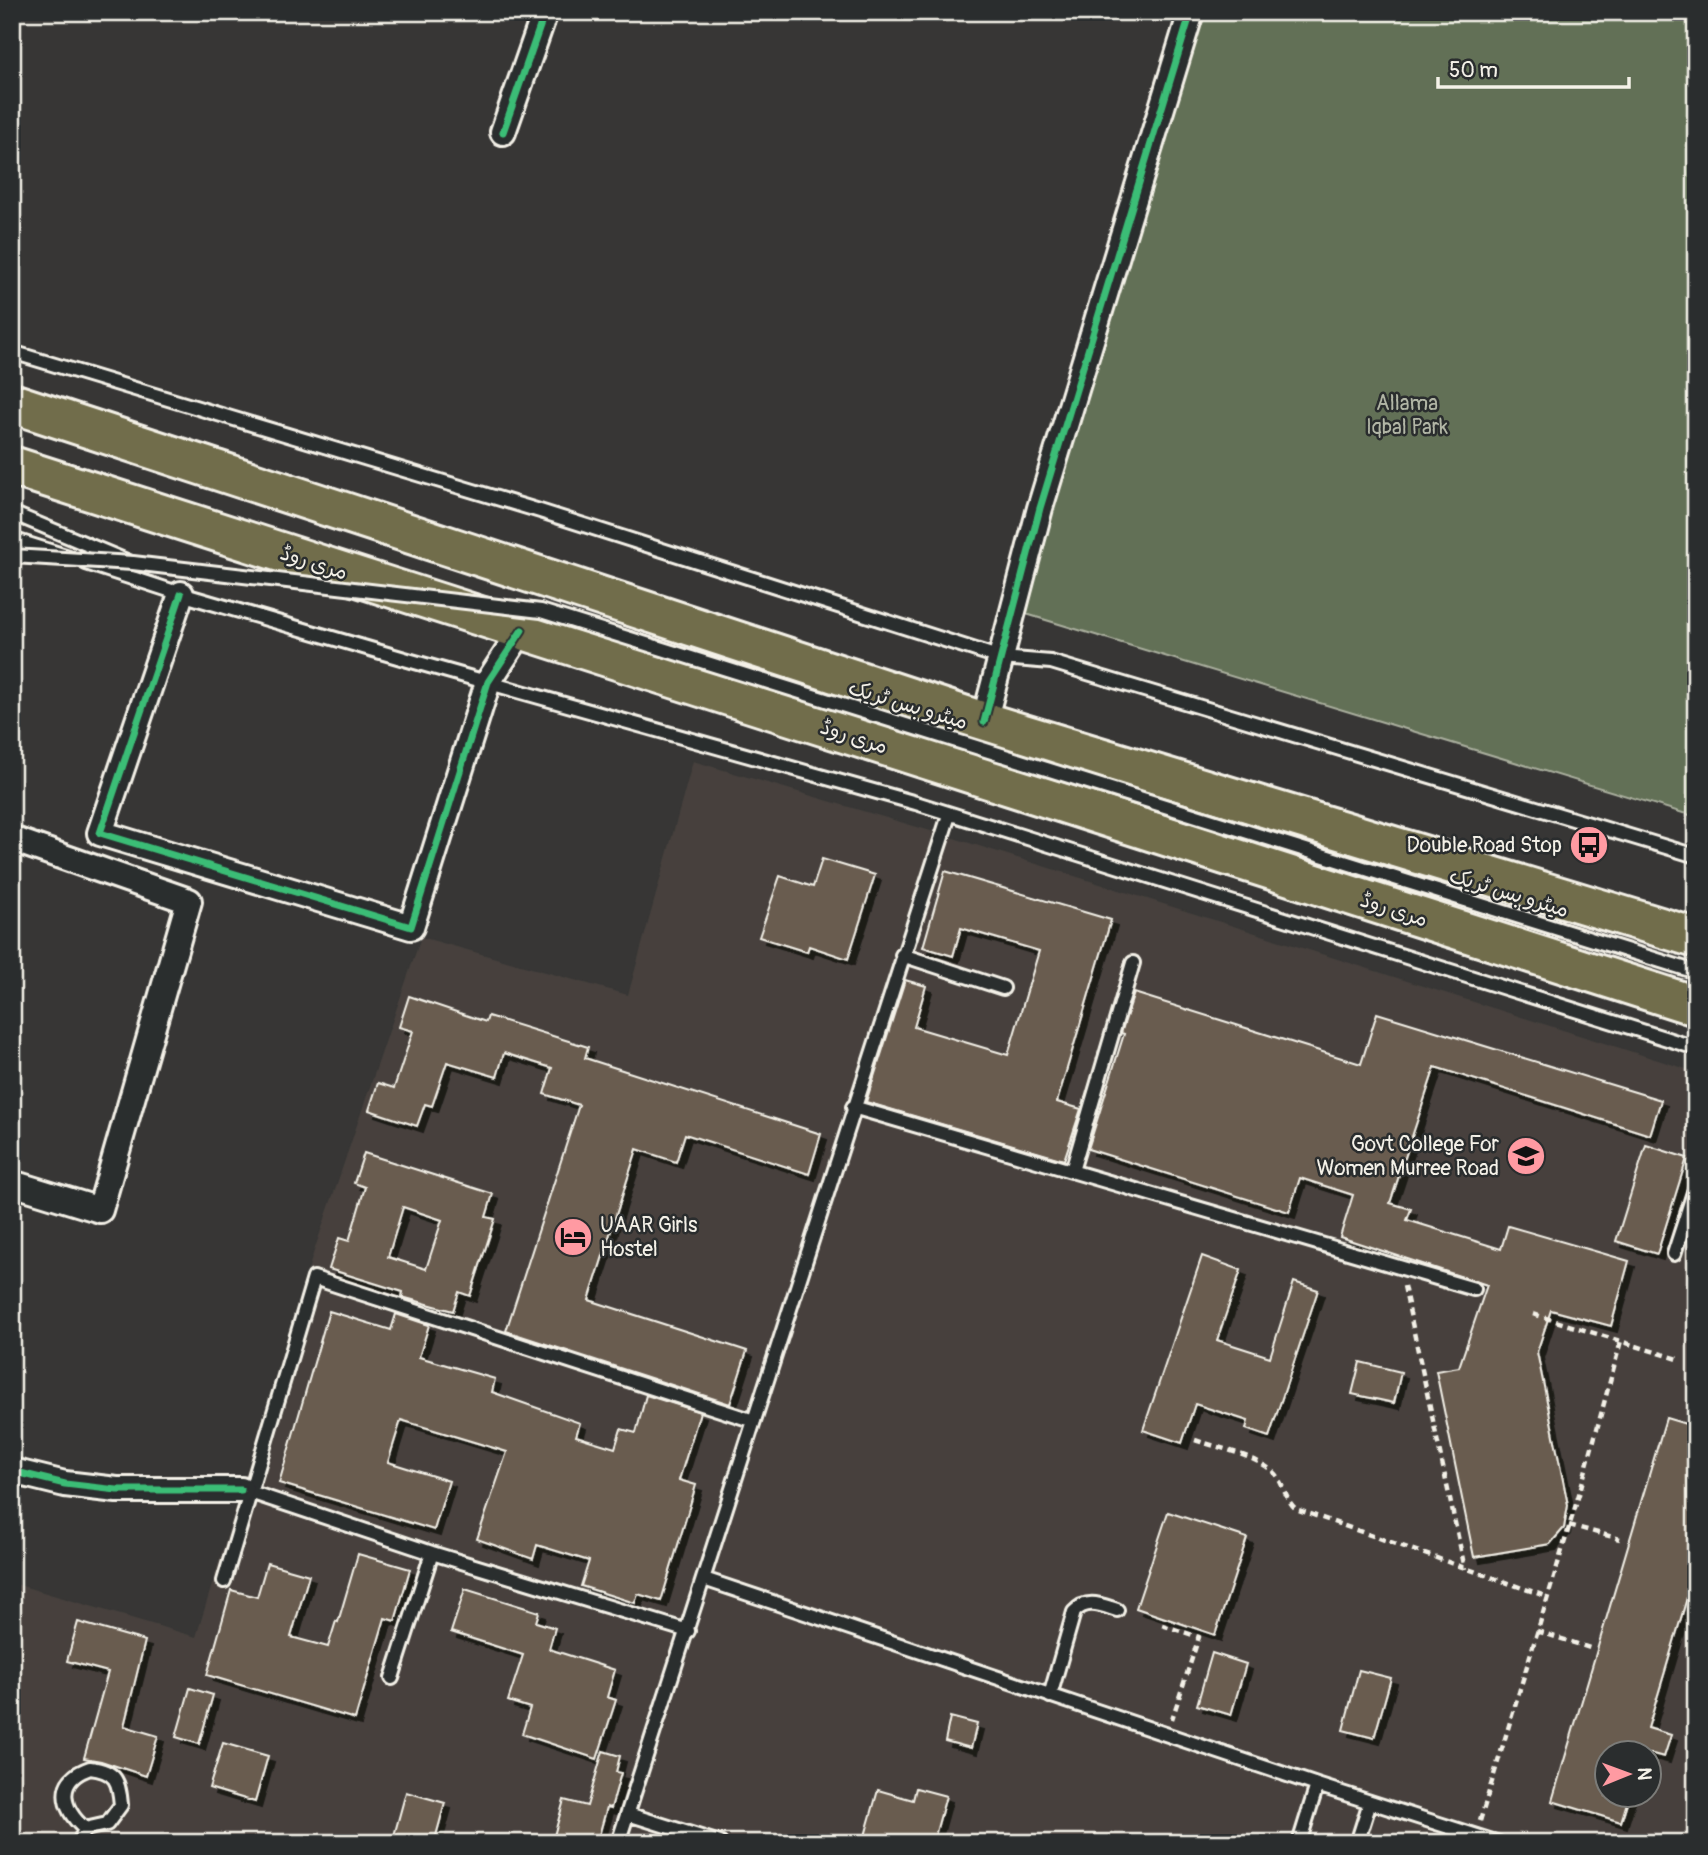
<svg xmlns="http://www.w3.org/2000/svg" width="1708" height="1855" font-family="Pangolin,'Playpen Sans Arabic',sans-serif">
<style>
.built{fill:#46413d;fill-rule:evenodd}
.green{fill:#626f56;stroke:#abb09f;stroke-width:2}
.building{fill:#695c50;stroke:#f4f1e8;stroke-width:2;fill-rule:evenodd;filter:url(#shadow)}
.lines{fill:none;stroke-linecap:round;stroke-linejoin:round}
.service-casing{stroke:#f4f1e8;stroke-width:18}
.minor-casing{stroke:#f4f1e8;stroke-width:30}
.primary-casing{stroke:#f4f1e8;stroke-width:44}
.path{stroke:#f4f1e8;stroke-width:4.5;stroke-dasharray:7 5;stroke-linecap:butt}
.service{stroke:#2a2d2e;stroke-width:12}
.minor{stroke:#2a2d2e;stroke-width:24}
.primary{stroke:#716d4b;stroke-width:38}
.service-bridge-casing{stroke:#f4f1e8;stroke-width:18;stroke-linecap:butt}
.service-bridge{stroke:#2a2d2e;stroke-width:12}
.cycleway-casing{stroke:#2a2d2e;stroke-width:11}
.cycleway{stroke:#3abd76;stroke-width:7}
.labels{text-anchor:middle;dominant-baseline:central;stroke-width:5;stroke-linejoin:round;paint-order:stroke}
.park-label{font-size:21px;fill:#b2b6a6;stroke:#2a2d2e}
.street-label{font-size:21px;fill:#f4f1e8;stroke:#2a2d2e}
.poi-label{font-size:21px;fill:#f4f1e8;stroke:#2a2d2e;text-anchor:end}
</style>
<defs>
<filter id="shadow"><feDropShadow dx="6" dy="6" stdDeviation="0" flood-color="#0009"/></filter>
</defs>
<rect width="100%" height="100%" fill="#373635"/>
<filter id="ink" filterUnits="userSpaceOnUse"><feTurbulence type="fractalNoise" baseFrequency=".0143" numOctaves="2"/><feDisplacementMap in="SourceGraphic" scale="14" xChannelSelector="R" yChannelSelector="G"/><feConvolveMatrix kernelMatrix="1 2 1 2 8 2 1 2 1" color-interpolation-filters="sRGB"/></filter>
<g filter="url(#ink)">
<path class="built" d="M693,761L941,834L1696,1072V1843H12V1583L196,1637L314,1251L421,937L628,995ZM1606,1754H1648V1796H1606Z"/>
<path class="green" d="M1193,12H1696V817L1013,610Z"/>
<path class="building" d="M822,859L875,875L848,959L809,946L807,952L759,937L780,876L813,887Z
M945,871L1111,920L1057,1102L1081,1109L1064,1160L866,1102L905,980L926,986L914,1027L1008,1055L1039,951L961,928L953,956L923,947Z
M1134,993L1361,1064L1377,1013L1661,1100L1650,1135L1435,1067L1390,1203L1411,1209L1407,1220L1501,1249L1508,1226L1629,1261L1611,1326L1551,1310L1537,1352L1568,1505L1564,1528L1550,1544L1474,1557L1436,1371L1459,1367L1487,1285L1340,1237L1353,1195L1300,1178L1289,1212L1088,1149L1124,1034L1121,1033Z
M409,996L486,1022L488,1016L588,1047L585,1058L821,1134L809,1174L685,1134L676,1162L637,1149L589,1300L747,1351L730,1404L506,1331L579,1105L544,1094L552,1068L504,1053L497,1077L447,1062L432,1106L425,1104L417,1126L369,1110L378,1083L394,1088L413,1031L399,1027Z
M1646,1145L1687,1158L1657,1254L1616,1241Z
M364,1153L493,1194L486,1217L495,1219L470,1296L459,1292L453,1311L402,1297L403,1292L329,1269L339,1238L349,1241L365,1187L354,1183ZM403,1207L442,1220L426,1269L388,1257Z
M1202,1256L1241,1270L1217,1340L1270,1357L1294,1282L1318,1290L1269,1437L1246,1429L1248,1421L1195,1404L1182,1443L1143,1430Z
M329,1311L391,1330L396,1314L429,1325L419,1357L495,1379L492,1392L580,1423L576,1436L615,1448L621,1429L636,1433L646,1395L700,1412L679,1480L696,1485L661,1601L638,1594L635,1603L581,1586L589,1561L537,1545L533,1559L477,1539L507,1452L401,1420L388,1462L449,1481L434,1530L279,1483Z
M1360,1362L1401,1372L1394,1403L1352,1394Z
M1666,1418L1696,1427V1568L1648,1728L1671,1735L1664,1757L1653,1754H1606V1796H1629L1621,1822L1552,1801Z
M1168,1512L1247,1538L1215,1635L1136,1608Z
M358,1554L410,1569L395,1621L385,1618L355,1719L207,1675L231,1590L257,1597L267,1563L309,1575L291,1637L328,1647L336,1621L338,1622Z
M465,1589L539,1612L536,1622L555,1628L549,1649L615,1670L607,1697L616,1700L597,1759L522,1734L530,1708L508,1701L523,1655L451,1632Z
M78,1622L145,1641L124,1726L158,1736L146,1776L101,1761L84,1758L108,1672L67,1661Z
M1212,1653L1246,1664L1231,1715L1197,1705Z
M1359,1670L1391,1678L1374,1738L1343,1730Z
M190,1688L213,1695L199,1744L176,1737Z
M950,1717L977,1724L971,1748L945,1741Z
M223,1743L268,1756L255,1802L209,1788Z
M603,1751L620,1756L616,1772L621,1773L611,1808L607,1807L598,1839L588,1837L586,1843H552L564,1800L587,1806Z
M916,1788L946,1796L933,1843H863L878,1790L913,1800Z
M406,1792L445,1803L434,1843H392Z"/>
<g class="lines">
<g class="service-casing">
<path id="service" d="M12,352L540,511L1001,658L1051,662L1696,856
M12,513L129,562
M12,539L69,557
M86,563L181,594L408,660L916,803L1696,1048
M902,955L1003,988
M853,1107L1474,1289
M1072,1171L1133,963
M1674,1254L1696,1186
M244,1490L432,1553L688,1631
M704,1579L1317,1785L1299,1843
M224,1581L314,1278L754,1421
M392,1678L432,1553
M1050,1696L1074,1612C1087,1598 1101,1605 1117,1610
M90,1768C116,1771 119,1781 121,1805L107,1824L85,1829C61,1808 55,1780 90,1768Z
M1317,1785L1499,1843
M628,1814L720,1843
M79,1843L85,1829
M618,1843L949,815
M1357,1843L1370,1802"/>
</g>
<g class="minor-casing">
<path id="minor" d="M503,132L545,12
M181,594L100,833L411,927L488,682L522,630
M984,722L1040,508L1191,12
M12,839L189,901L100,1210L12,1183
M12,1471L65,1484L117,1490H241"/>
</g>
<g class="primary-casing">
<path id="primary" d="M12,403L984,722L1696,938
M12,466L1696,1006"/>
</g>
<path class="path" d="M1404,1286L1465,1569
M1533,1314L1678,1359
M1195,1440C1216,1447 1257,1456 1273,1472C1284,1482 1284,1499 1296,1509L1548,1597
M1569,1525L1620,1539
M1162,1625L1199,1637L1172,1719
M1537,1631L1590,1648
M1480,1821L1580,1491L1621,1341"/>
<use href="#service" class="service"/>
<use href="#minor" class="minor"/>
<use href="#primary" class="primary"/>
<g class="service-bridge-casing">
<path id="service-bridge" d="M12,556L133,563L541,611L1696,972"/>
</g>
<use href="#service-bridge" class="service-bridge"/>
<g class="cycleway-casing">
<path id="cycleway" d="M503,132L545,12
M181,594L100,833L411,927L488,682L522,630
M984,722L1040,508L1191,12
M12,1471L65,1484L117,1490H241"/>
</g>
<use href="#cycleway" class="cycleway"/>
</g>
</g>
<defs>
<g id="bus-disc" transform="scale(2.0125)"><circle r="9.5" fill="#ff9aa2" stroke="#2a2d2e"/><path d="M-5-6H5V4H4V6H2V4H-2V6H-4V4H-5ZM-3.5-4V0h7V-4ZM-3.5 1.2v1.5H-2V1.2ZM2 1.2v1.5H3.5V1.2Z" fill="#111"/></g>
<g id="university-disc" transform="scale(2.0125)"><circle r="9.5" fill="#ff9aa2" stroke="#2a2d2e"/><path d="M0-5L7-2L0 1L-7-2ZM-4 1L0 2.5L4 1V4Q0 6-4 4Z" fill="#111"/></g>
<g id="hotel-disc" transform="scale(2.0125)"><circle r="9.5" fill="#ff9aa2" stroke="#2a2d2e"/><path d="M-6-4.5h1.5V1H6V5H4.5V3h-9V5H-6ZM-4 0a1.8 1.8 0 1 1 3.6 0ZM.5 0V-2.5h3Q6-2.5 6 0Z" fill="#111"/></g>
</defs>
<g fill-rule="evenodd">
<use href="#bus-disc" x="1589" y="845"/>
<use href="#university-disc" x="1526" y="1156"/>
<use href="#hotel-disc" x="573" y="1237"/>
</g>
<g class="labels">
<g class="park-label">
<text x="1407" y="403">Allama<tspan x="1407" dy="24">Iqbal Park</tspan></text>
</g>
<g class="street-label">
<text transform="translate(314 563) rotate(18)">مری روڈ</text>
<text transform="translate(908 705) rotate(17)">میٹرو بس ٹریک</text>
<text transform="translate(854 737) rotate(18)">مری روڈ</text>
<text transform="translate(1509 893) rotate(17)">میٹرو بس ٹریک</text>
<text transform="translate(1394 910) rotate(18)">مری روڈ</text>
</g>
<g class="poi-label">
<text x="1562" y="845">Double Road Stop</text>
<text x="1499" y="1144">Govt College For<tspan x="1499" dy="24">Women Murree Road</tspan></text>
<text x="600" y="1225" text-anchor="start">UAAR Girls<tspan x="600" dy="24">Hostel</tspan></text>
</g>
</g>
<rect width="1708" height="1855" fill="none" stroke="#2a2d2e" stroke-width="42"/>
<rect x="21" y="21" width="1666" height="1813" fill="none" stroke="#f4f1e8" stroke-width="2.5" filter="url(#ink)"/>
<g transform="translate(1628 1774) rotate(89)"><circle r="33" fill="#2a2d2e" stroke="#7b7b78" stroke-width="2"/>
<path d="M0-5L12 26L0 18L-12 26Z" fill="#ff9aa2"/>
<text y="-10" font-size="19" font-weight="bold" text-anchor="middle" fill="#f4f1e8">N</text>
</g>
<path d="M1438 77v10h191v-10" fill="none" stroke="#f4f1e8" stroke-width="3.5"/>
<text x="1449" y="77" font-size="21" fill="#f4f1e8" stroke="#2a2d2e" stroke-width="5" paint-order="stroke">50 m</text>
</svg>
